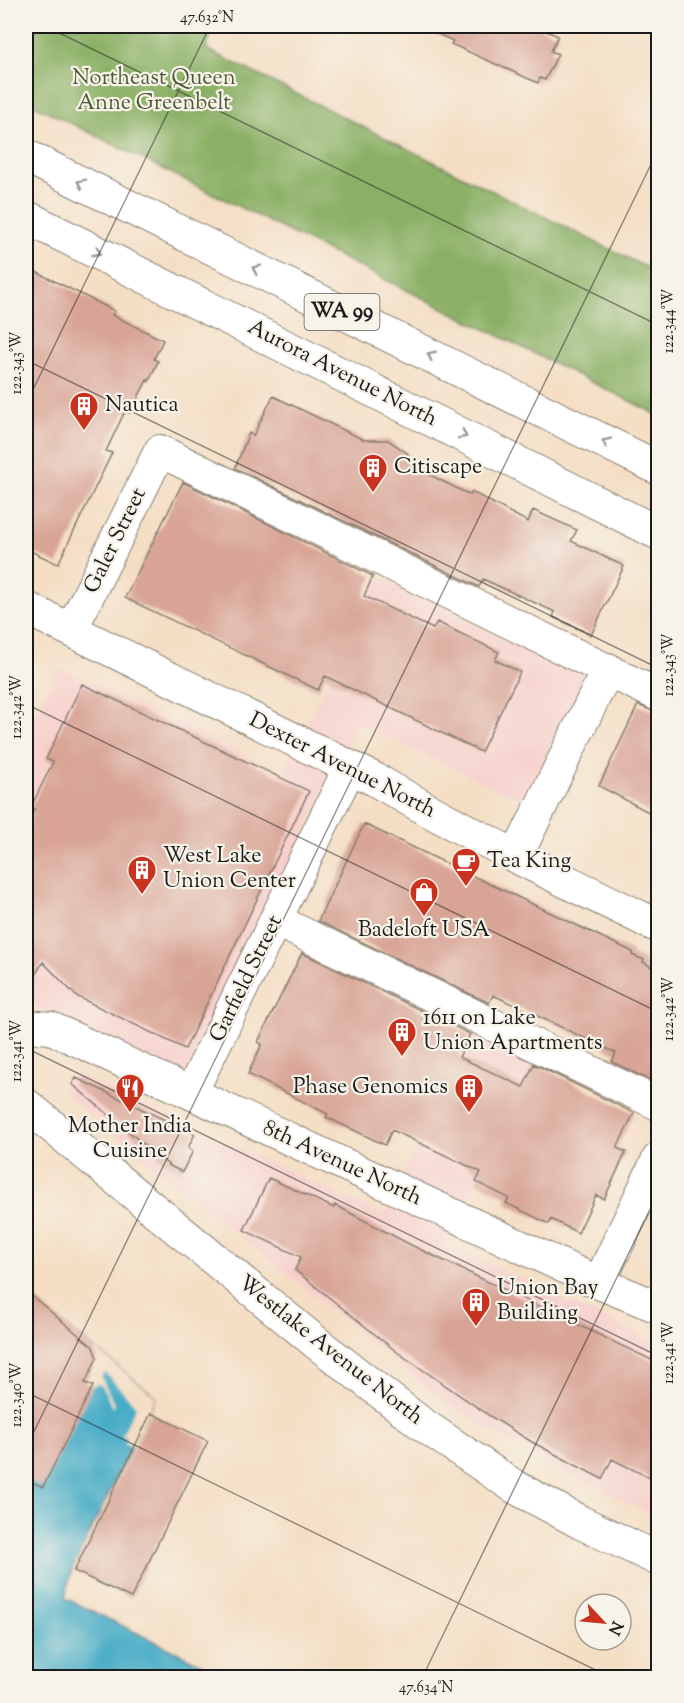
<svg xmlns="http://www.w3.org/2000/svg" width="684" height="1703" font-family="'Sorts Mill Goudy',serif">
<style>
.built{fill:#f7d0cc}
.forest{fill:#8ab065;stroke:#536640;stroke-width:1.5}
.water{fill:#46acc6;stroke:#316471;stroke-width:1.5}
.pier{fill:#f4dec4}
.building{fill:#d8a496}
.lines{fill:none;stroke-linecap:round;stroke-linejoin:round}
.minor-casing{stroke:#887d70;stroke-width:34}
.major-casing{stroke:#887d70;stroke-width:35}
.highway-casing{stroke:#887d70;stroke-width:35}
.minor{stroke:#fff;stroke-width:32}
.major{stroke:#fff;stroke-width:33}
.highway{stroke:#fff;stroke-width:33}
.oneway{stroke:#999}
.ticks{fill:none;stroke:#1c1c1c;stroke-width:1.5;stroke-opacity:0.45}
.labels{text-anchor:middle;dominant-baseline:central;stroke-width:4.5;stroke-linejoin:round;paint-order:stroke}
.shield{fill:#f7f3e8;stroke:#5e5c59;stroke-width:1.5}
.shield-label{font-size:21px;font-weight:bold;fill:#1c1c1c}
.park-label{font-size:22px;fill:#4f5a3a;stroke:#f7f3e8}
.street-label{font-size:22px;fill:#1c1c1c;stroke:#f7f3e8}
.poi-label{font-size:22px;fill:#1c1c1c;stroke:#f7f3e8;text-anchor:start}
.neatline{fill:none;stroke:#1c1c1c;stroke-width:2}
.ticks-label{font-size:15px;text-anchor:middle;fill:#1c1c1c}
</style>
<rect width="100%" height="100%" fill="#f7f3e8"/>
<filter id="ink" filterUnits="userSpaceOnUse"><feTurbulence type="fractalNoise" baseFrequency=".0167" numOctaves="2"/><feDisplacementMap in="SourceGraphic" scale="12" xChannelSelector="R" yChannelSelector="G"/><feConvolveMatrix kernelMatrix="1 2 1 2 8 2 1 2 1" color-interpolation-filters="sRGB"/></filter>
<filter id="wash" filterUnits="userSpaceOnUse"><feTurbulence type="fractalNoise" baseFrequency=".008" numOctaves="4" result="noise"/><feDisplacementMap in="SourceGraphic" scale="24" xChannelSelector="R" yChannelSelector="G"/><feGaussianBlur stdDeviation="1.35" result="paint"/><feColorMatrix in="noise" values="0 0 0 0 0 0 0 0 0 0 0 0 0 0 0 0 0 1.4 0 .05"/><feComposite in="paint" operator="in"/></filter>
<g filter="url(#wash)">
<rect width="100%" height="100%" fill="#f4dec4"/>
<path class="built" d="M379,578L584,677L523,801L357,724L185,1076L26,1004V734L59,667L283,773Z
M473,1027L537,1058L446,1244L658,1344V1518L575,1477L508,1441L442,1400L62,1091L73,1073L384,1215Z"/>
<path class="forest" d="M26,26H214L206,49L658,273V415L26,101Z"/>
<path class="water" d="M26,1294L156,1397L72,1569L65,1598L228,1677H26Z"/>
<path class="pier" d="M93,1347L156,1397L132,1447L125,1443L127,1438L122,1435L136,1406L105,1372L101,1377L115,1406L112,1407L102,1386L98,1384L93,1386L85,1383L96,1358Z"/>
<g id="blocks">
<path class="building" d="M420,26H535L558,36L551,51L558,54L545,80L540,78L538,83L451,44L453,41Z
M26,267L115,311L112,315L163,340L154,359L158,361L149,381L147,380L130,413L125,411L106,451L112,453L58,564L26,549Z
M273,396L364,440H388L407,453L412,466L470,495L472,492L528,522L533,510L577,530L571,541L624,566L591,635L553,617L555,612L483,579L479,587L235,468L249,433L253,436Z
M183,482L373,576L364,596L433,629L437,622L499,652L495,660L520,672L481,752L325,676L318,690L125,598Z
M82,684L309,791L185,1049L76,996L43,962L26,990V828L35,809L31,807L53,762L46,759Z
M638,705L658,713V817L599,786Z
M364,824L633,952L632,955L644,960L643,962L658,971V1084L612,1062L616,1053L493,995L489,1003L318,921Z
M302,953L470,1034L459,1057L523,1087L534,1064L634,1113L617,1148L626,1152L604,1199L596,1195L578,1233L551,1219L549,1224L506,1203L509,1198L476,1182L481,1172L392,1130L385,1145L326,1117L328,1114L248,1074L262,1044L258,1042Z
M76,1078L195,1134L188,1148L193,1151L182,1172L170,1166L72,1084Z
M269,1178L334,1208L335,1205L411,1245L658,1363V1482L612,1459L602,1479L532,1442L490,1416L397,1352L295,1270L301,1257L244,1230Z
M26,1291L93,1347L97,1358L85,1383L93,1386L43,1487L26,1479Z
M151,1413L208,1441L131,1598L74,1571Z"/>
</g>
</g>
<g filter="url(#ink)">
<use href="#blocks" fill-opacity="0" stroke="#887d70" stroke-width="1.5"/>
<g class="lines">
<g class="minor-casing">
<path id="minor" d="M71,630L160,451L658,695
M516,857L608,669
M275,920L658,1104
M26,1026L51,1028L599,1283L658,1307
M191,1093L350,767
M599,1283L658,1159"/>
</g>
<g class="major-casing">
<path id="major" d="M26,608L376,780C467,834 563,880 658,926
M26,1105L318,1344L422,1424L515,1487L580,1522L658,1559"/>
</g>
<g class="highway-casing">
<path id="highway" d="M26,156L658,468
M26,217L658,533"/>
</g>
<use href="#minor" class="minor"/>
<use href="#major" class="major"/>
<use href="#highway" class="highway"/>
</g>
<defs><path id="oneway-chevron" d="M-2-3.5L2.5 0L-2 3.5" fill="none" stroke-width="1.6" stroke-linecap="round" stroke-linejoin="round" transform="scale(1.5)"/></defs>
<g class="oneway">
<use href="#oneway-chevron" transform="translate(81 183) rotate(-154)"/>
<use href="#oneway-chevron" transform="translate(97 252) rotate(26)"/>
<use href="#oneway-chevron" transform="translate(256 269) rotate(-154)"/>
<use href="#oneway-chevron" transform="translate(431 355) rotate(-154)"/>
<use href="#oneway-chevron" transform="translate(463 435) rotate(27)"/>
<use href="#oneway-chevron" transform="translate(606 442) rotate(-154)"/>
</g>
</g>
<path class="ticks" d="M45,26L658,325M26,360L658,668M26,404L210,26M26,704L658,1012M26,1048L658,1356M26,1392L612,1678M26,1448L658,150M422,1678L658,1193"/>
<defs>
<g id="building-pin" transform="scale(1.5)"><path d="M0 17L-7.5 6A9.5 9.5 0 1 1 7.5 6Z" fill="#c8321e" stroke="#f7f3e8"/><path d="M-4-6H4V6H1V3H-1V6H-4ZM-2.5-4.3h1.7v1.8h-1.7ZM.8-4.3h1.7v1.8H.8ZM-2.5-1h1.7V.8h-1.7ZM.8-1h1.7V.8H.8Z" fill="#fff"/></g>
<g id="cafe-pin" transform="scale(1.5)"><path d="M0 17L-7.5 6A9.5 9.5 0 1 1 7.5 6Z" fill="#c8321e" stroke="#f7f3e8"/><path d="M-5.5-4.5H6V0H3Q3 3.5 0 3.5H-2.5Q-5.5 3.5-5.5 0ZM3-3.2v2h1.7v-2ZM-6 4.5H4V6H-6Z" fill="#fff"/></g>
<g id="shop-pin" transform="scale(1.5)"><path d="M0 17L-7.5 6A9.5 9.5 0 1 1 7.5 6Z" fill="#c8321e" stroke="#f7f3e8"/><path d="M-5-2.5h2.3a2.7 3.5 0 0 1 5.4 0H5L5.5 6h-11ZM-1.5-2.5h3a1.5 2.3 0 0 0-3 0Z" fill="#fff"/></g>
<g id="restaurant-pin" transform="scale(1.5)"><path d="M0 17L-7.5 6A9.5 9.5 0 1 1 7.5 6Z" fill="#c8321e" stroke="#f7f3e8"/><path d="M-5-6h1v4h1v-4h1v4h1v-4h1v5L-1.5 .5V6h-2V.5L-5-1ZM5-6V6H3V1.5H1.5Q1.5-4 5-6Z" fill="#fff"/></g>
</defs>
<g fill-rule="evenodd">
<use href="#building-pin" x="84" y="406"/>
<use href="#building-pin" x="373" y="468"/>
<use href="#cafe-pin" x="466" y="862"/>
<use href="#building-pin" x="142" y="870"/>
<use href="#shop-pin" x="424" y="892"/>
<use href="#building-pin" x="402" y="1032"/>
<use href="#restaurant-pin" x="130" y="1088"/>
<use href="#building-pin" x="469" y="1088"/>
<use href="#building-pin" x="476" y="1302"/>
</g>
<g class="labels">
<rect class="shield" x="304.5" y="294" width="75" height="36" rx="4.5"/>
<g class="shield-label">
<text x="342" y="312">WA 99</text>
</g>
<g class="park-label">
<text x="154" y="79">Northeast Queen<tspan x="154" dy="25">Anne Greenbelt</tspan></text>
</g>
<g class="street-label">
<text transform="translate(342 374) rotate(27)">Aurora Avenue North</text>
<text transform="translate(116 541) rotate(-64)">Galer Street</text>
<text transform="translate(342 766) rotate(27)">Dexter Avenue North</text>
<text transform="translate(247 979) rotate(-64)">Garfield Street</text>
<text transform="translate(342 1164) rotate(25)">8th Avenue North</text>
<text transform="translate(330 1351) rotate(38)">Westlake Avenue North</text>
</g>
<g class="poi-label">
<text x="105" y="406">Nautica</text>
<text x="394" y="468">Citiscape</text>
<text x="163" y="857">West Lake<tspan x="163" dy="25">Union Center</tspan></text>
<text x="487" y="862">Tea King</text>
<text x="424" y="931" text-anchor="middle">Badeloft USA</text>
<text x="423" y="1019">1611 on Lake<tspan x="423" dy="25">Union Apartments</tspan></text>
<text x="448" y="1088" text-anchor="end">Phase Genomics</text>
<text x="130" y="1127" text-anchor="middle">Mother India<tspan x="130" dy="25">Cuisine</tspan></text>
<text x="497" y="1289">Union Bay<tspan x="497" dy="25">Building</tspan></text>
</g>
</g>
<rect width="684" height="1703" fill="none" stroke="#f7f3e8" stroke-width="66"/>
<g transform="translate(603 1622) rotate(116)"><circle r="28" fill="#f7f3e8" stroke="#9f9d96" stroke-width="1.5"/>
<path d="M0-4.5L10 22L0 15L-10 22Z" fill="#c8321e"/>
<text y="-9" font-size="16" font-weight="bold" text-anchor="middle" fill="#1c1c1c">N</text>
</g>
<rect x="33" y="33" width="618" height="1637" class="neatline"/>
<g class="ticks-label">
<text x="207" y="22">47.632°N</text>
<text transform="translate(668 321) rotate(-90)" y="5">122.344°W</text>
<text transform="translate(16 363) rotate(-90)" y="5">122.343°W</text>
<text transform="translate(668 665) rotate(-90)" y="5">122.343°W</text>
<text transform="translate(16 707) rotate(-90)" y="5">122.342°W</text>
<text transform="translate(668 1009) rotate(-90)" y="5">122.342°W</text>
<text transform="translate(16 1051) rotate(-90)" y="5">122.341°W</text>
<text transform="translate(668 1353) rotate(-90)" y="5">122.341°W</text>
<text transform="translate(16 1395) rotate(-90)" y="5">122.340°W</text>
<text x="426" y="1692">47.634°N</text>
</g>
</svg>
